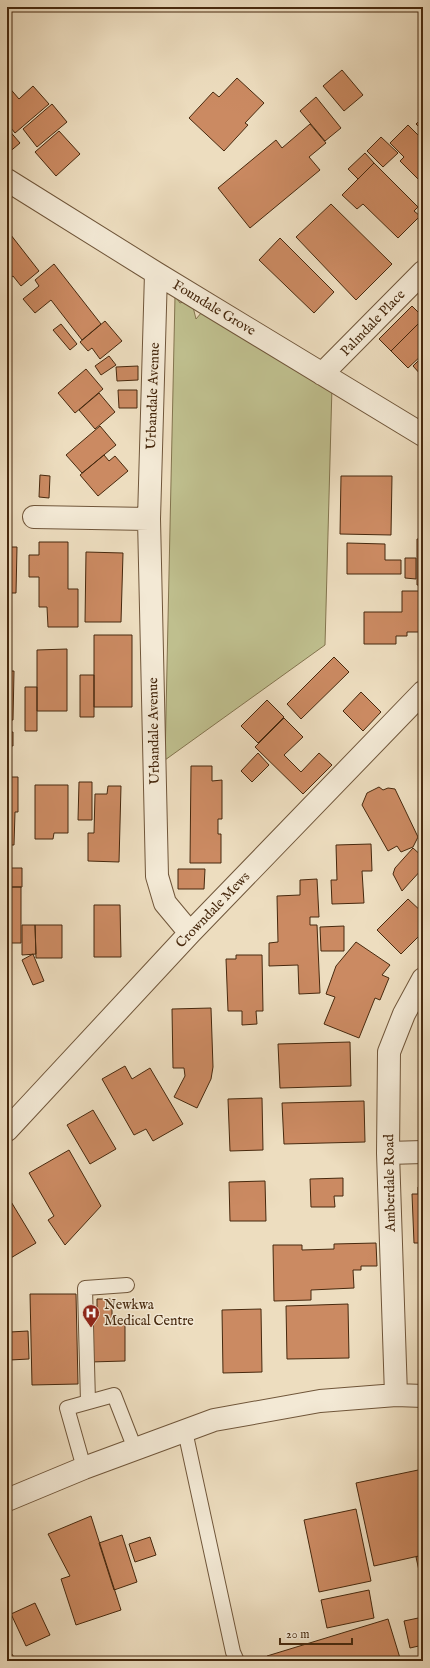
<svg xmlns="http://www.w3.org/2000/svg" width="430" height="1668" font-family="'IM FELL English',serif">
<style>
.green{fill:#bfbf8e;stroke:#83744e}
.building{fill:#cb8a62;stroke:#47290e}
.lines{fill:none;stroke-linecap:round;stroke-linejoin:round}
.lane-casing{stroke:#70563a;stroke-width:16}
.street-casing{stroke:#70563a;stroke-width:24}
.lane{stroke:#f3e9d5;stroke-width:14}
.street{stroke:#f3e9d5;stroke-width:22}
.labels{text-anchor:middle;dominant-baseline:central;stroke-width:3;stroke-linejoin:round;paint-order:stroke}
.street-label{font-size:14px;fill:#47290e;stroke:#f3e9d5}
.poi-label{font-size:14px;fill:#47290e;stroke:#f3e9d5;text-anchor:start}
</style>
<rect width="100%" height="100%" fill="#edddbf"/>
<filter id="stains"><feTurbulence type="fractalNoise" baseFrequency=".005" numOctaves="4"/><feColorMatrix values="0 0 0 0 .2 0 0 0 0 .09 0 0 0 0 .02 0 0 0 .5 -.17"/></filter>
<radialGradient id="worn" r=".72"><stop offset=".6" stop-color="#630" stop-opacity="0"/><stop offset="1" stop-color="#630" stop-opacity=".3"/></radialGradient>
<path class="green" d="M175,296L180,303L189,300L193,307L196,319L208,305L332,386L325,645L165,760Z"/>
<path class="building" d="M342,70L363,95L344,111L323,86Z
M237,78L264,103L245,123L248,125L224,151L189,118L213,92L219,97Z
M7,85L19,99L33,86L49,104L15,133L7,123Z
M316,97L341,128L325,141L300,111Z
M52,104L67,122L37,147L23,129Z
M423,117V131L416,124Z
M310,124L326,143L309,157L320,170L250,228L218,188L276,140L282,148Z
M408,125L423,140V184L400,161L404,157L390,143Z
M7,128L20,143L7,154Z
M59,131L80,154L56,176L35,152Z
M381,137L398,153L383,167L367,151Z
M365,153L374,163L358,179L348,169Z
M374,163L418,207L414,211L420,216L398,238L363,204L357,209L342,195Z
M331,204L392,264L356,300L296,237Z
M7,230L39,271L21,286L13,276L7,280Z
M280,238L334,292L314,313L259,260Z
M54,264L101,324L82,340L51,300L35,313L23,299L39,286L35,280Z
M423,304V312L419,308Z
M412,306L423,317V319L391,351L379,339Z
M105,321L122,341L100,359L92,348L88,351L80,342Z
M421,321L423,323V354L408,368L391,351Z
M61,324L77,344L70,350L53,330Z
M109,356L116,365L101,375L95,366Z
M423,356V375L422,376L413,366Z
M138,366V380L117,381L116,367Z
M86,369L103,389L75,413L58,393Z
M118,390H137V408H119Z
M99,393L115,412L95,429L79,410Z
M100,426L116,445L82,473L66,455Z
M104,455L109,461L115,456L128,471L98,496L80,475Z
M40,475L50,476L49,498L39,497Z
M341,476H392L391,535L340,534Z
M417,539H423V585H417Z
M39,542H68V589H78V627H48L47,607H39V577H29V555H39Z
M347,543L385,544V560H401V574H347Z
M7,547H17L16,593H7Z
M86,552L123,553L121,622H85Z
M405,558H416V579L405,578Z
M402,591H423V632H407V636H396V644H364V612H402Z
M94,635H132V707H94Z
M67,649V711H37V650Z
M334,657L349,672L301,719L287,704Z
M7,671H14L13,720H7Z
M80,675H94V717H80Z
M25,687H37V731H25Z
M361,692L381,712L363,731L343,711Z
M267,700L284,717L258,743L241,726Z
M284,718L303,737L284,755L301,772L319,753L332,765L303,794L255,747Z
M7,732H13V746L7,745Z
M258,753L269,765L252,782L241,771Z
M191,766H212V781L222,780V819H218V834H221V863H190Z
M7,772H10V777H18V812H15L14,845H7Z
M79,782H92V820H78Z
M35,785H68V833H54L53,839H35Z
M108,786H121L119,862L88,861V833H94L95,794H107Z
M379,787L383,790L388,788L395,789L418,837L413,847L401,852L397,846L388,851L362,805L367,793Z
M371,844L372,871H362L364,903L332,904L331,880H337L336,845Z
M413,848L423,857V868L402,891L393,874L395,868Z
M7,868H22V887H7Z
M178,869H205L204,889H178Z
M7,876V887H21V943H7Z
M317,879L319,917H310V925H317L320,993L299,994L298,965L269,966V943L278,942L277,896L300,895V880Z
M423,880V889L419,884Z
M408,899L423,913V932L401,954L377,930Z
M94,905H120L121,957H94Z
M22,925H35L36,954L22,955Z
M35,925H62V958H36Z
M344,926V951H321L320,927Z
M356,942L390,965L382,975L389,978L380,1000L375,998L359,1038L324,1024L335,997L326,994L336,966Z
M33,954L44,981L33,985L22,960Z
M236,955H262L263,1011H256L257,1024L242,1025V1011H228L226,959H236Z
M211,1008L213,1067L211,1079L197,1108L174,1097L185,1076L184,1068H173L172,1009Z
M350,1042L351,1086L280,1088L278,1044Z
M125,1066L132,1079L150,1068L183,1124L153,1141L146,1129L134,1135L102,1079Z
M262,1098L263,1150L230,1151L228,1099Z
M364,1101L365,1142L284,1144L282,1103Z
M93,1110L116,1149L90,1164L67,1125Z
M69,1150L101,1206L65,1245L48,1220L54,1216L29,1173Z
M343,1178V1196H334L335,1207H311L310,1179Z
M265,1181L266,1221H230L229,1182Z
M418,1187H423V1243H414L412,1194H418Z
M10,1200L36,1243L9,1259L7,1256V1202Z
M376,1243L377,1266H361V1270H353L354,1288L311,1290V1300L274,1301L273,1245H302V1250L334,1249V1244Z
M30,1294H76L78,1384L32,1385Z
M97,1299H112V1319H125V1361L90,1362V1319H97Z
M348,1304L349,1358L287,1359L286,1306Z
M261,1309L262,1372L223,1373L222,1310Z
M28,1331L29,1359L10,1360V1332Z
M423,1469V1555L374,1566L356,1483Z
M356,1509L371,1581L319,1592L304,1520Z
M91,1516L121,1610L76,1625L61,1579L70,1576L48,1534Z
M122,1535L137,1582L114,1590L99,1543Z
M150,1537L156,1555L135,1562L129,1544Z
M423,1555V1589L416,1557Z
M369,1590L374,1618L327,1628L321,1600Z
M35,1603L50,1635L26,1646L11,1614Z
M423,1617V1645L410,1648L404,1621Z
M388,1619L400,1658L391,1661H269L267,1656Z"/>
<g class="lines">
<g class="lane-casing">
<path id="lane" d="M91,1401L88,1402L85,1288L127,1285
M185,1431L233,1652L237,1661
M84,1468L67,1408L114,1395L135,1449
M7,1660V1661"/>
</g>
<g class="street-casing">
<path id="street" d="M7,180L156,273L423,435
M156,273L149,519L157,876L165,903L190,933
M322,374L423,272
M34,517L149,519
M7,1130L190,933L423,692
M388,1153L423,1152
M396,1395L388,1153L389,1052L404,1014L423,979
M7,1500L84,1468L214,1420L320,1401L396,1395L423,1396"/>
</g>
<use href="#lane" class="lane"/>
<use href="#street" class="street"/>
</g>
<defs>
<g id="hospital-pin" transform="scale(0.9)"><path d="M0 17L-7.5 6A9.5 9.5 0 1 1 7.5 6Z" fill="#8f2418" stroke="#f3e9d5"/><path d="M-5-5h3v3.5h4V-5h3V5h-3V1.5h-4V5h-3Z" fill="#fff"/></g>
</defs>
<g fill-rule="evenodd">
<use href="#hospital-pin" x="91" y="1313"/>
</g>
<g class="labels">
<g class="street-label">
<text transform="translate(214 308) rotate(31)">Foundale Grove</text>
<text transform="translate(373 323) rotate(-46)">Palmdale Place</text>
<text transform="translate(153 396) rotate(-88)">Urbandale Avenue</text>
<text transform="translate(154 731) rotate(-91)">Urbandale Avenue</text>
<text transform="translate(213 910) rotate(-46)">Crowndale Mews</text>
<text transform="translate(390 1183) rotate(-91)">Amberdale Road</text>
</g>
<g class="poi-label">
<text x="104" y="1305">Newkwa<tspan x="104" dy="16">Medical Centre</tspan></text>
</g>
</g>
<rect width="430" height="1668" fill="none" stroke="#edddbf" stroke-width="24"/>
<rect x="8" y="8" width="414" height="1652" fill="none" stroke="#47290e" stroke-width="2"/>
<rect x="12" y="12" width="406" height="1644" fill="none" stroke="#47290e"/>
<path d="M280 1638v6h72v-6" fill="none" stroke="#47290e" stroke-width="2"/>
<text x="286" y="1638" font-size="12" fill="#47290e" stroke="#f3e9d5" stroke-width="3" paint-order="stroke">20 m</text>
<rect width="100%" height="100%" filter="url(#stains)"/>
<rect width="100%" height="100%" fill="url(#worn)"/>
</svg>
